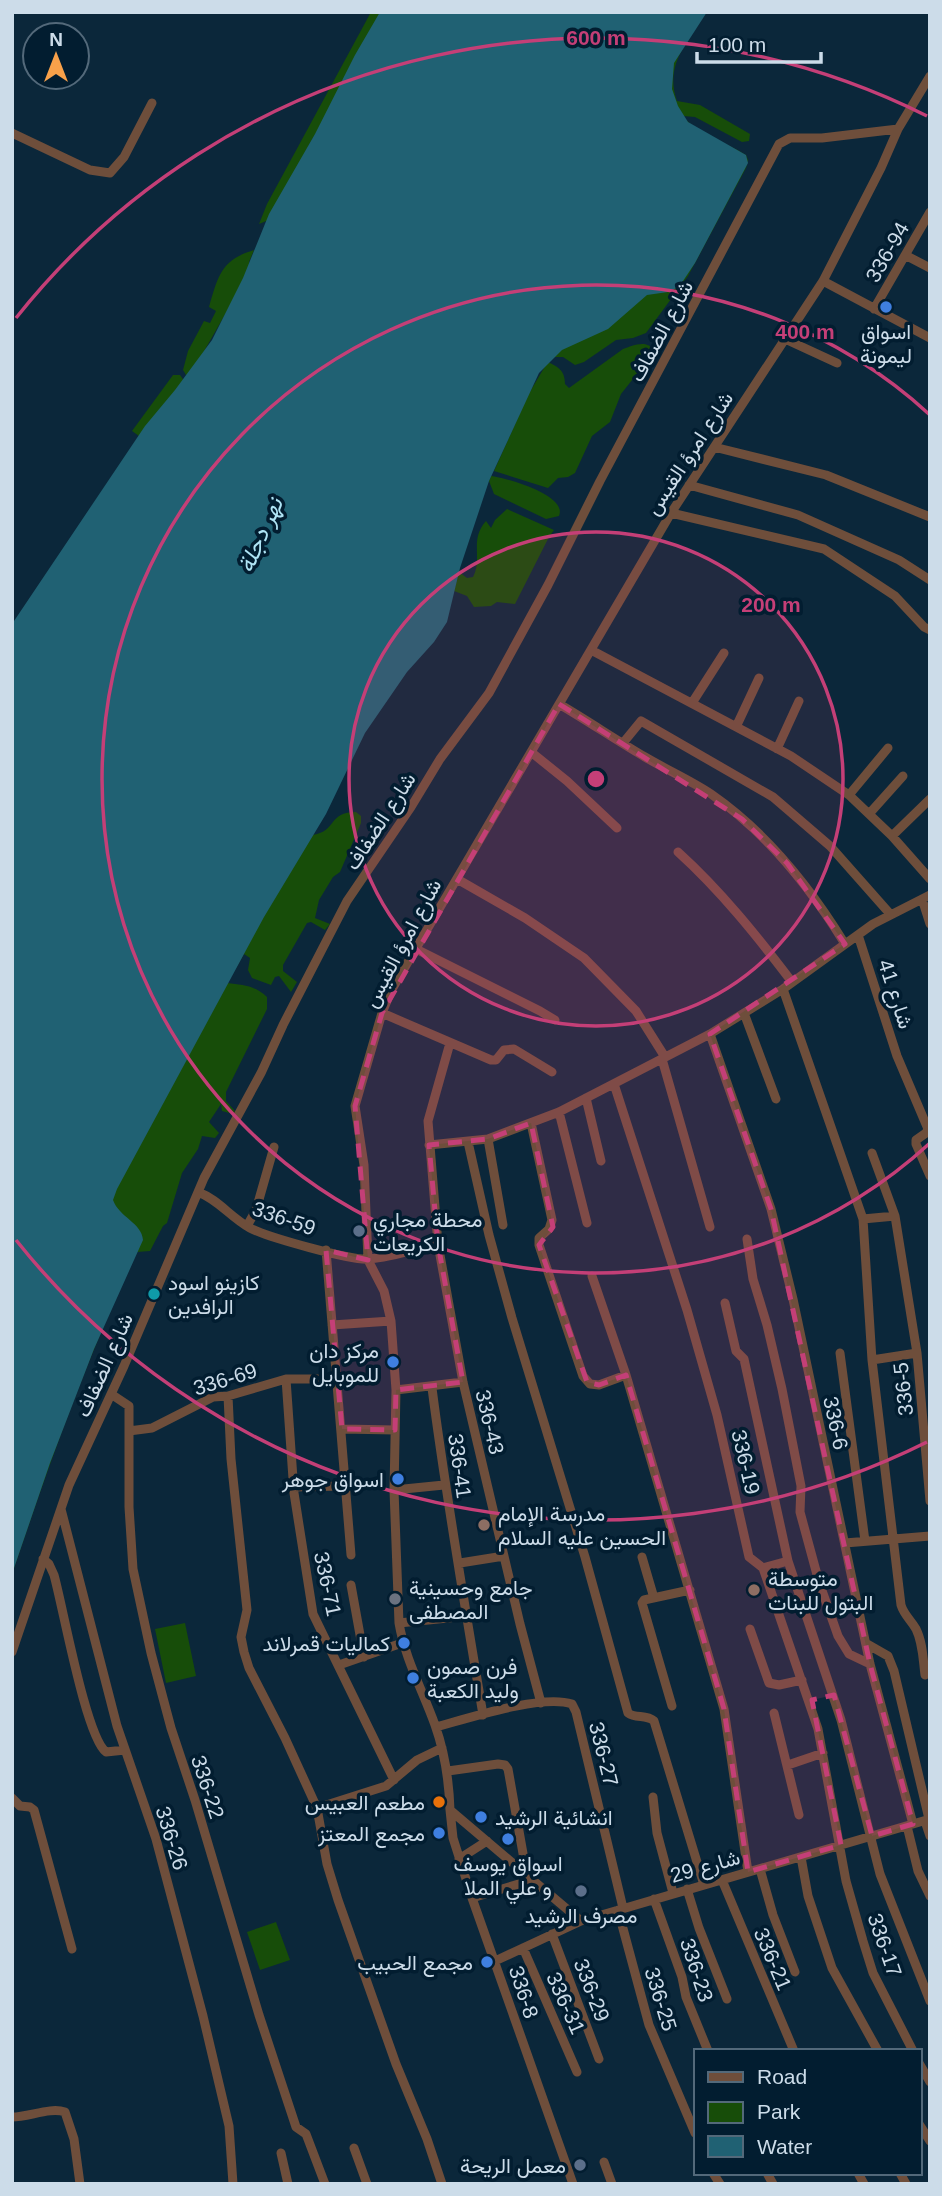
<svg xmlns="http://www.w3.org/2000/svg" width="942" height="2196" font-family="Helvetica,Vazirmatn,sans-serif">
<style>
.green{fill:#174d09}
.water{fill:#206173}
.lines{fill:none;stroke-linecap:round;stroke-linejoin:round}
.minor{stroke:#6e4e3b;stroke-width:9}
.marked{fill:#c43f77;fill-opacity:0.2;stroke:#c43f77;stroke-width:5;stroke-dasharray:14 9;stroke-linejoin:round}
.ring{fill:none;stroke:#c43f77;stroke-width:3.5}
.shop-dot{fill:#3f7fe0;stroke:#021d30;stroke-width:2.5}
.service-dot{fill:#5c6f8a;stroke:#021d30;stroke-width:2.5}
.culture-dot{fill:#0f9aa8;stroke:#021d30;stroke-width:2.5}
.education-dot{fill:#8d6e63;stroke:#021d30;stroke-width:2.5}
.worship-dot{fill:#6b7280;stroke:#021d30;stroke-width:2.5}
.food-dot{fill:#e8710a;stroke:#021d30;stroke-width:2.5}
.labels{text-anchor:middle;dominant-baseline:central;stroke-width:7;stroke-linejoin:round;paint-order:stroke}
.street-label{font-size:21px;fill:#ccdce9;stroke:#021d30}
.poi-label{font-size:21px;fill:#ccdce9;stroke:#021d30;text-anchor:start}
.water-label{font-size:23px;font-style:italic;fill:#afe4f5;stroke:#021d30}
.centre{fill:#c43f77;stroke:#021d30;stroke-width:3.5}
.ring-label{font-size:21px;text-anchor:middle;font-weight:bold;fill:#c43f77;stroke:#021d30;stroke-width:7;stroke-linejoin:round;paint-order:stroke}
</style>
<rect width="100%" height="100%" fill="#0b273a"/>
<path class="green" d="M371,12H393L354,70L310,143L271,219L259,224L267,204Z
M707,12C688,41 664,65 677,101L700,105L750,134L749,141L742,142L695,117L683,116C697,135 726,142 746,155L748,160L746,168L688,276L646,333L633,338L616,340L584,362L575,365L563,357H555L548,362C558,367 565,370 565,384L569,388L623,349C631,346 642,341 650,346L648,360L621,394L610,422L592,436L575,473L568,477L558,478L548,488L494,471L528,395L547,363L620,138Z
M254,250L249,262L251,269L191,374L186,375L183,370L188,351L204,321L210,323L216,311L209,307C218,276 221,260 254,250Z
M173,375H180L185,382L154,416L22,611L139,436L132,431Z
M491,476C507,478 568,495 559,516L546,519L494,494L489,481Z
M507,509L554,530L549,537L515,604L497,602L491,606L474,607L467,596L454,591L459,572L467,578L473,577C483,558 469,540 486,521L491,528L495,520Z
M356,812L361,816V823L340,872L333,877L319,900L315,918L330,924L325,930L311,922L307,923L283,965V971L297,982L291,992L279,976L275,977L271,985L252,978L248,970L250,958L244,954L227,983C243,985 254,985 267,997V1009L226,1092V1101L235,1111L233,1114L222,1111L221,1104L209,1122L219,1133L215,1138L202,1136L198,1149L182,1173L167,1223L163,1226L150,1251L137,1252C87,1356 49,1465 12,1574L100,1211L247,947L242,942L313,835C337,831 328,812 356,812Z
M185,1623L196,1676L166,1683L155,1629Z
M276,1922L290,1960L260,1970L247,1932Z"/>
<path class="water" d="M380,12H707L674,63L672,89L678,106L688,122L746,155L748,163L695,263L679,287L668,292L647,295L608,329L562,350L539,373L489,481L460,568L447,622L434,642L407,672L365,733L326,814L264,917L117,1189L113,1200C119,1217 142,1223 143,1240L94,1349L50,1463L12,1574V624L145,426L175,390L212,340L243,278L269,214L315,134L355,55Z"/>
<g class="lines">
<path class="minor" d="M12,133L90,170L110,173L124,157L152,103
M905,255L930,268
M823,281L930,338
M874,309L930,212
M785,339L837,363
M714,447L826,475L930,517
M689,485L798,515L899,560L930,580
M671,513L824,549L895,596L924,627L930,630
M591,650L791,756L849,795L892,836L930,879
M692,703L724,653
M559,704C588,721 616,740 645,757C667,770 690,780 711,794C766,832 810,887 845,944
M736,727L759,678
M623,743L641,721L773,797L830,846L891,915
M777,749L799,701
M531,752L567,781L617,828
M849,795L888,748
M869,814L903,776
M892,836L930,799
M678,852C721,891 757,936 792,982
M457,879L525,918L584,958L636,1011L665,1057
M922,899L930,924
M858,935L897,1056L928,1129L926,1133L916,1140V1144L930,1176
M416,949L540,1011L555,1020
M783,989L863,1219L872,1360L901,1605C904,1615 911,1620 916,1629C923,1643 923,1660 925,1675
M382,1013L491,1060H496L504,1050L514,1049L552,1072
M744,1013L776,1099
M710,1034L771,1209L793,1299L870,1664L913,1824
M450,1043L428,1121L438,1244L463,1382L520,1624L541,1703
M662,1059L710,1227
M614,1084L687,1310L717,1415L749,1557L763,1568L818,1729L846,1881L863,1941L873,1973L913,2051
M586,1098L601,1161
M559,1112L587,1223
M531,1123L552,1220L549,1229L539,1238V1245L583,1376L590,1384L599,1385L626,1375
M488,1139L503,1225
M468,1142L489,1235L512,1318L585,1557L628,1713C636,1719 646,1714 654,1721L704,1885
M429,1145L488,1139L559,1112L710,1034L783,989L873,924L930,895
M872,1153L895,1216L917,1353L930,1501
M198,1192C219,1200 230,1217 250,1228C267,1237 352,1261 369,1259C392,1257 416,1249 438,1244
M863,1219L895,1216
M247,1226L256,1210L274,1147
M747,1239L753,1279L767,1325L782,1389L801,1486L800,1512L819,1582L838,1636L849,1654L870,1664
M326,1250L351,1555
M592,1276L626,1375L724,1709L748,1872
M725,1303L736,1351L744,1359L788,1561L841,1720L880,1874L930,2001
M332,1325L391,1321
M840,1353L865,1541
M872,1360L917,1353
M286,1379L294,1493L313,1614L394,1780
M432,1388C446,1497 465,1606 483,1715
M396,1390L463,1382
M111,1394L129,1406V1507L133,1569L151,1653L171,1728L195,1800L259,2015L296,2127L306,2134L325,2184
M228,1396L231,1459L247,1610L241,1637L244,1652L249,1668L285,1738L317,1808L327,1864L338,1900L396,2064L427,2139L442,2184
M342,1429L395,1430
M129,1431L152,1428L213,1397L228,1396L286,1379H336
M293,1487L345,1486
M394,1490L444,1485
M61,1509L117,1726L156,1839L203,2016L229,2126L233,2184
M845,1543L930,1536
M642,1557L654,1598
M43,1559L49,1564L54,1575C63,1607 86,1737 106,1752L125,1750
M460,1563L504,1556
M763,1568L788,1561
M351,1585L364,1657
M399,1623L467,1616
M750,1629L769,1683L779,1685L802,1680
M867,1644L888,1656L894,1671L929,1819
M12,1652L69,1485L124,1366L204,1178L261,1073L283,1025L347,901L411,807L440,759L489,693L548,585L600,481L779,144L790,138H822L898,129
M339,1665L402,1643
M672,1706L642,1603L644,1600L690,1590
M774,1713L799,1815
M436,1727C469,1718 542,1694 572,1704L576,1712L623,1908
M788,1765L823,1753
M448,1771L498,1764L505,1765L508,1769L527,1876
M653,1797L657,1833L673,1893
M12,1798L20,1806L30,1807L34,1810L72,1949
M317,1808L386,1786L417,1760L442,1748
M450,1810L453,1838L472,1898L573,2184
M925,1821L930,1836
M907,1826L918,1871L930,1896
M801,1857L808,1896L832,1968L878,2051
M459,1859L487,1841
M760,1869L773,1915L795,1972
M722,1880L794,2051
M687,1889L699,1928L727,1999
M472,1898L532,1880
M654,1899L682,1977L686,1997L708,2051
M618,1910L649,2025L695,2133
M581,1921L450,1810C449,1780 445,1753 435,1725C423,1691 405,1659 399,1623L394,1490L396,1390L391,1321L384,1291L368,1260L364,1165L355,1106L382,1013L391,991L671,513L823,281L881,168L898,129L930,76
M552,1934L599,2059
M523,1948L577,2072
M495,1961L581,1921L930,1819
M919,2063L930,2082
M12,2117C29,2117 50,2107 65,2112L74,2139L80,2184
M919,2124L930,2141
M354,2148L367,2184
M281,2153L288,2184
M604,2162L612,2184
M713,2173L720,2184
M767,2173L773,2184
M858,2173L864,2184
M900,2173L906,2184"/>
</g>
<path class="marked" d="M559,704L742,819L787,863L845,944L710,1034L771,1209L870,1664L913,1824L872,1836L834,1695L812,1700L841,1845L748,1872L724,1709L626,1375L599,1385L587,1382L539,1245L553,1227L531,1123L488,1139L429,1145L438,1244L463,1382L396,1390L395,1430L342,1429L326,1250L368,1260L355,1106L382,1013Z"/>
<circle cx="596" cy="779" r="247" fill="#c43f77" fill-opacity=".12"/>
<g class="ring">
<circle cx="596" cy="779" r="247"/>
<path d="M930 1143A494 494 0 1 1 930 415"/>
<path d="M927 1442A741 741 0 0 1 16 1240M16 318A741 741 0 0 1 927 116"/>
</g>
<g class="shop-dot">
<circle cx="886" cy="307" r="7"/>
<circle cx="393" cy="1362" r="7"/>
<circle cx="398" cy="1479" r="7"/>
<circle cx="404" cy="1643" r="7"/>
<circle cx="413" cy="1678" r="7"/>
<circle cx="481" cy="1817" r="7"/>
<circle cx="439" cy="1833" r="7"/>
<circle cx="508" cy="1839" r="7"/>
<circle cx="487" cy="1962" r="7"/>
</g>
<g class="service-dot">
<circle cx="359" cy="1231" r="7"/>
<circle cx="581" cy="1891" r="7"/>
<circle cx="580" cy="2165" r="7"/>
</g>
<circle class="culture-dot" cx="154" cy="1294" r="7"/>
<g class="education-dot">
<circle cx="484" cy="1525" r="7"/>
<circle cx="754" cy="1590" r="7"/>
</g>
<circle class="worship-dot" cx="395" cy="1599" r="7"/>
<circle class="food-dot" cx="439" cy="1802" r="7"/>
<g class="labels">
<g class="street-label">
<text transform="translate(887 252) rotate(-60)">336-94</text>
<text transform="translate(661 331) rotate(-62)">شارع الضفاف</text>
<text transform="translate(689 453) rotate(-57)">شارع امرؤ القيس</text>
<text transform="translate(380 821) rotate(-57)">شارع الضفاف</text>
<text transform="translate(402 943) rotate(-62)">شارع امرؤ القيس</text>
<text transform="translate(896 994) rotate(72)">شارع 41</text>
<text transform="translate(284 1218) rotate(19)">336-59</text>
<text transform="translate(104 1365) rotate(-66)">شارع الضفاف</text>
<text transform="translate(225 1379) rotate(-17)">336-69</text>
<text transform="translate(903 1389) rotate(-96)">336-5</text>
<text transform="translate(490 1422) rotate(77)">336-43</text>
<text transform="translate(836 1423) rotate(78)">336-6</text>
<text transform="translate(746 1462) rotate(77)">336-19</text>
<text transform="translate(460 1466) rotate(82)">336-41</text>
<text transform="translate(328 1584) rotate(78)">336-71</text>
<text transform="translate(604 1754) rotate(76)">336-27</text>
<text transform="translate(208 1787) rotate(72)">336-22</text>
<text transform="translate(172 1838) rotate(73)">336-26</text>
<text transform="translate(705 1866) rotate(-16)">شارع 29</text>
<text transform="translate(885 1945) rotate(71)">336-17</text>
<text transform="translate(773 1959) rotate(67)">336-21</text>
<text transform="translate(697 1970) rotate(72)">336-23</text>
<text transform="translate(592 1990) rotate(69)">336-29</text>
<text transform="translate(524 1992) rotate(72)">336-8</text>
<text transform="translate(661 1999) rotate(73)">336-25</text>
<text transform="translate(566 2003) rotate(66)">336-31</text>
</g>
<g class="poi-label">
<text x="886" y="331" text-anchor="middle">اسواق<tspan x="886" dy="24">ليمونة</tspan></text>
<text x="373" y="1219">محطة مجاري<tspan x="373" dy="24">الكريعات</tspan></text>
<text x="168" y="1282">كازينو اسود<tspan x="168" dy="24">الرافدين</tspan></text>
<text x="379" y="1350" text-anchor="end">مركز دان<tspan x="379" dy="24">للموبايل</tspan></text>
<text x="384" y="1479" text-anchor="end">اسواق جوهر</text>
<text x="498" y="1513">مدرسة الإمام<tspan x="498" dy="24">الحسين عليه السلام</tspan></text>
<text x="768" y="1578">متوسطة<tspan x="768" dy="24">البتول للبنات</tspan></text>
<text x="409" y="1587">جامع وحسينية<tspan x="409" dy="24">المصطفى</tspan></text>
<text x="390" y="1643" text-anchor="end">كماليات قمرلاند</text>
<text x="427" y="1666">فرن صمون<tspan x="427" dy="24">وليد الكعبة</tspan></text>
<text x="425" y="1802" text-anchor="end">مطعم العبيس</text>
<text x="495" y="1817">انشائية الرشيد</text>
<text x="425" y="1833" text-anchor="end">مجمع المعتز</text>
<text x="508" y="1863" text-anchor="middle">اسواق يوسف<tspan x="508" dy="24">و علي الملا</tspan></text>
<text x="581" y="1915" text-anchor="middle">مصرف الرشيد</text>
<text x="473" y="1962" text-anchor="end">مجمع الحبيب</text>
<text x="566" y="2165" text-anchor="end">معمل الريحة</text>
</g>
<g class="water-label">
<text transform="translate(260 535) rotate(-66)">نهر دجلة</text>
</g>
</g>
<circle cx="596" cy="779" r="10" class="centre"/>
<g class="ring-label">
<text x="596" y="45">600 m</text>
<text x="805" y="339">400 m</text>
<text x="771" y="612">200 m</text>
</g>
<rect width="942" height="2196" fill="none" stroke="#ccdce9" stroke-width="28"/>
<rect x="694" y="2049" width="228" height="126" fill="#021d30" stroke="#53697a" stroke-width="2"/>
<rect x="708" y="2072" width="35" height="10" fill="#6e4e3b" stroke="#53697a" stroke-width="2"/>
<text x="757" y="2084" font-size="21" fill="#ccdce9">Road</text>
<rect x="708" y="2102" width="35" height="21" fill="#174d09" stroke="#53697a" stroke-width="2"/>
<text x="757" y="2119" font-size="21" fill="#ccdce9">Park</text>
<rect x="708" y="2136" width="35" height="21" fill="#206173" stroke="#53697a" stroke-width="2"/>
<text x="757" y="2154" font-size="21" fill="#ccdce9">Water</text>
<g transform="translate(56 56)"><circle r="33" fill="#021d30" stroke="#53697a" stroke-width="2"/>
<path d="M0-5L12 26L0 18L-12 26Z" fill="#f8a14a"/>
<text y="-10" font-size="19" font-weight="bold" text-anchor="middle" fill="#ccdce9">N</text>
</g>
<path d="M697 52v10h124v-10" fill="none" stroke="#ccdce9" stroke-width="3.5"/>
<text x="708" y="52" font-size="21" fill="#ccdce9" stroke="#021d30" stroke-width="5" paint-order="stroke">100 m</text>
</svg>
